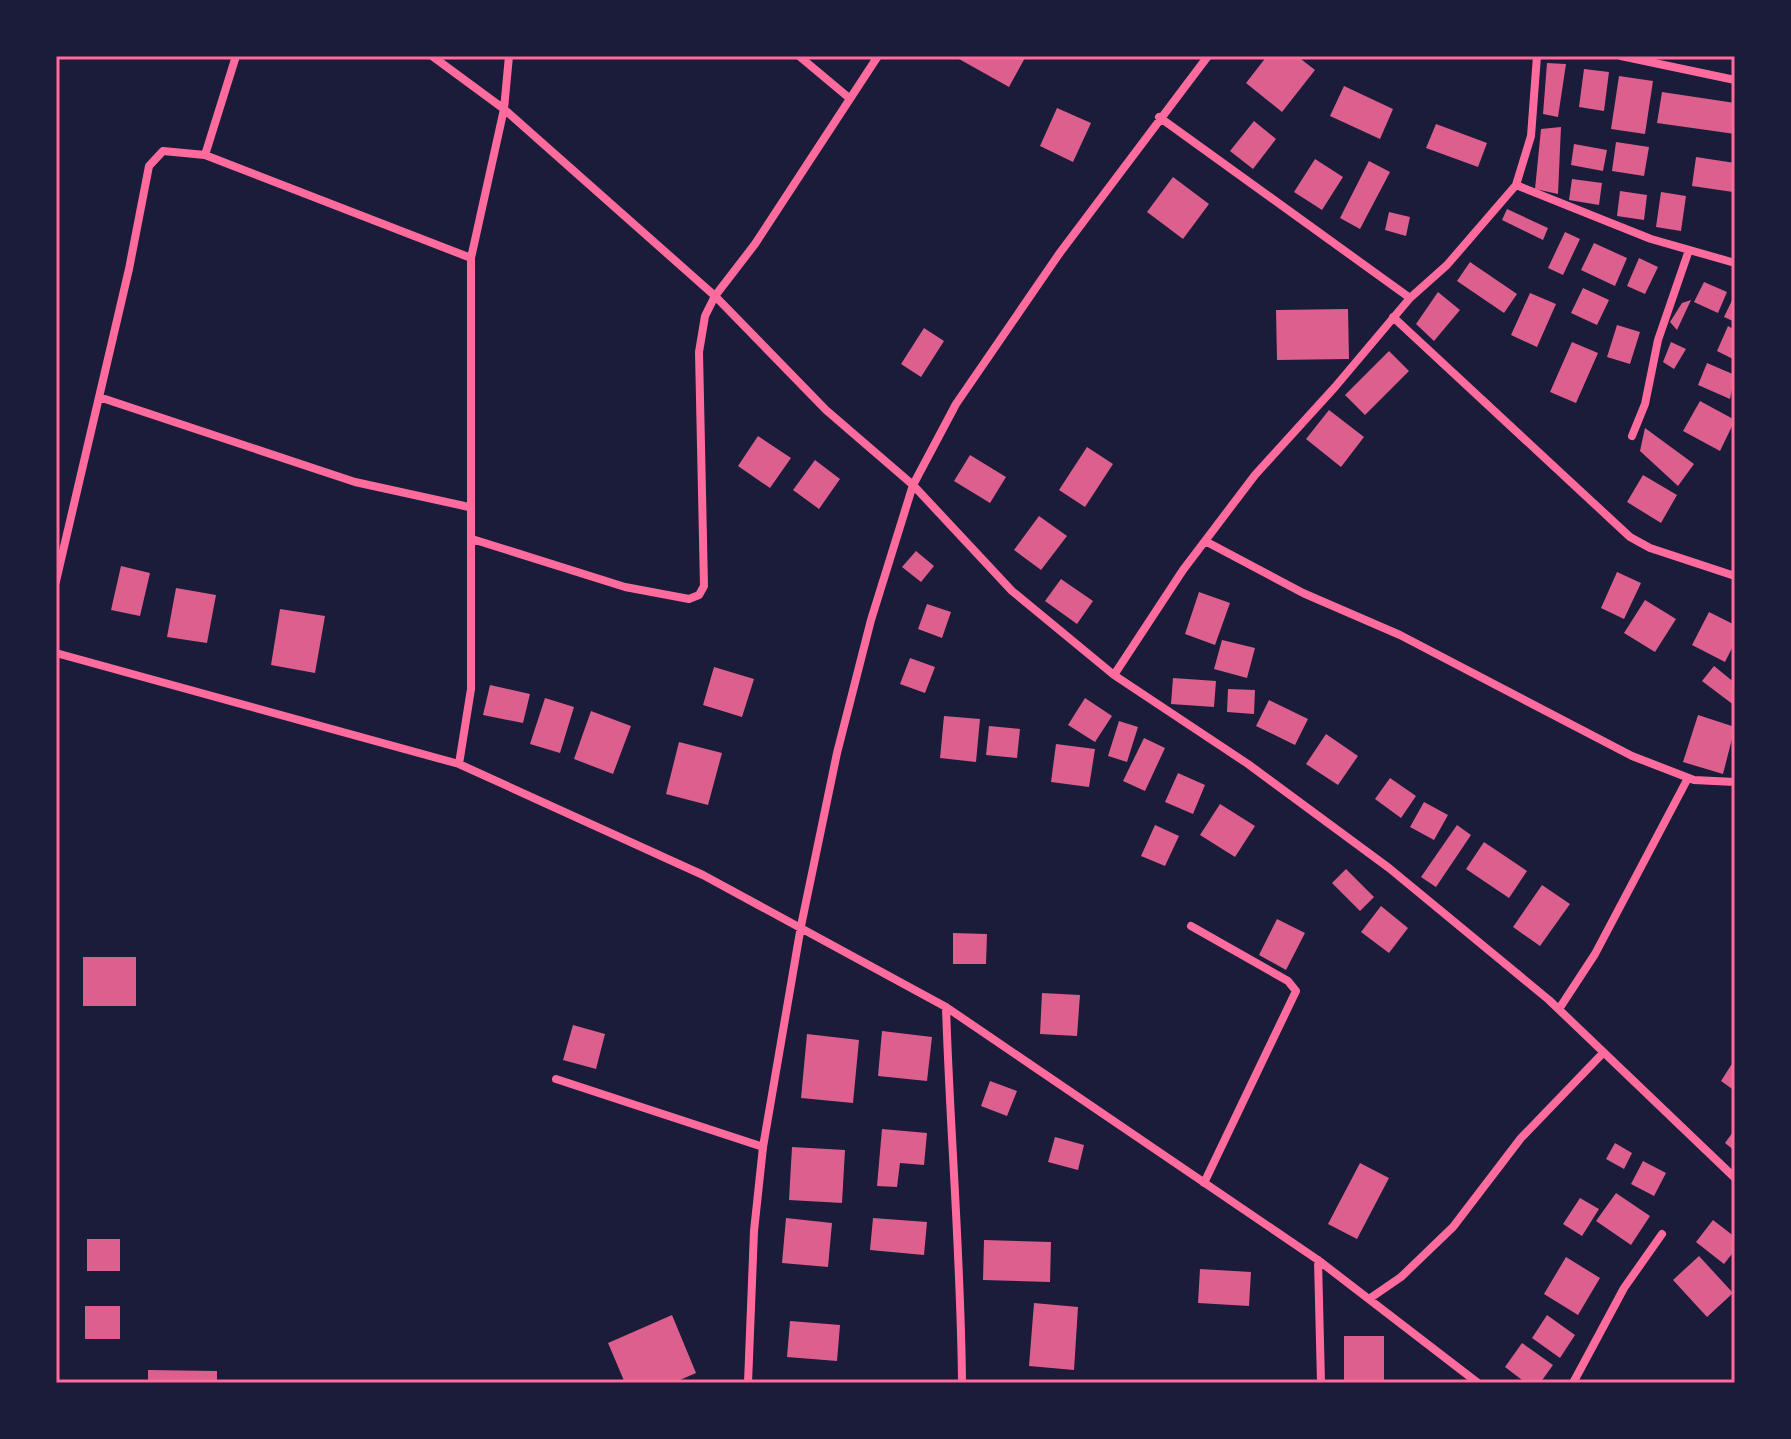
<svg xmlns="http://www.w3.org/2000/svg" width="1791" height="1439" font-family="'Space Grotesk',sans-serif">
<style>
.building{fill:#dd5f8e}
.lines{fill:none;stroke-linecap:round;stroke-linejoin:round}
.minor{stroke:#ff6b9d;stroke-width:8}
.neatline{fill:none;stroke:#ff6b9d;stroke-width:3}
</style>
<rect width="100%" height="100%" fill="#1b1b3a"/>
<path class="building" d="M961,56H1026L1009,87L959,59Z
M1267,56H1297L1315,70L1282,112L1246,83Z
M1547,63L1566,64L1558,117L1543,114Z
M1584,69L1609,72L1604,111L1579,107Z
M1619,76L1653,81L1645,134L1611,129Z
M1344,86L1393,109L1380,139L1330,116Z
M1662,92L1735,103V134L1657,123Z
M1057,108L1091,123L1073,162L1040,146Z
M1254,121L1276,139L1253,169L1230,151Z
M1436,124L1487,143L1478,167L1426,148Z
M1561,127L1558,194L1535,189L1541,129Z
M1616,142L1649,147L1644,176L1612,171Z
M1574,144L1607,150L1603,171L1571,165Z
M1696,157L1735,163L1733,192L1692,186Z
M1315,159L1343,177L1322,210L1294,192Z
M1369,161L1390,172L1360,229L1340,218Z
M1173,177L1209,204L1183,239L1147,212Z
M1572,179L1602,183L1599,205L1569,200Z
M1620,191L1647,195L1644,220L1617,216Z
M1661,192L1686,196L1681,231L1656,227Z
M1507,209L1548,228L1543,240L1502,220Z
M1389,212L1410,217L1406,236L1385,230Z
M1565,232L1580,239L1563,275L1548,268Z
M1594,243L1627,258L1615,286L1581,270Z
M1639,258L1658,267L1645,294L1627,286Z
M1470,262L1517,294L1504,313L1457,281Z
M1704,282L1727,292L1718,313L1694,302Z
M1583,288L1609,300L1597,325L1571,313Z
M1438,292L1460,310L1434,341L1416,324Z
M1530,293L1556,304L1537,347L1511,335Z
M1735,294V322L1724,317Z
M1691,300L1677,330L1670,322L1682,303Z
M1348,309L1349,359L1277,360L1276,310Z
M1617,325L1640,332L1630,364L1607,357Z
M1728,326L1735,330V360L1717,351Z
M924,328L944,341L921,377L901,364Z
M1572,342L1598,353L1576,403L1550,392Z
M1671,342L1686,349L1674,369L1663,362Z
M1389,351L1409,371L1365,415L1345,395Z
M1707,363L1735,375L1730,399L1698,385Z
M1700,401L1735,420L1720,451L1683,431Z
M1329,410L1364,437L1341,467L1306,439Z
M1645,428L1694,464L1678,486L1640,451Z
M758,436L791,458L770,488L738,466Z
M1087,447L1113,464L1085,507L1059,490Z
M970,455L1006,477L990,503L954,481Z
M815,460L840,479L819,509L793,490Z
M1643,475L1677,495L1661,523L1627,502Z
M1039,516L1067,536L1041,570L1014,550Z
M916,551L934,566L921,582L902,567Z
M121,566L150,573L140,616L111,610Z
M1617,572L1641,583L1624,619L1601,608Z
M1061,579L1093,601L1077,624L1045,601Z
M176,588L216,595L207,643L167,637Z
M1199,592L1230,603L1215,645L1185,634Z
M1645,600L1676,619L1655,652L1624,633Z
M927,604L951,612L942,638L918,629Z
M280,609L325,616L315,673L271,665Z
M1709,612L1735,625V642L1725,662L1692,645Z
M1222,640L1255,648L1247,678L1214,669Z
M910,658L935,667L925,693L900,684Z
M1714,666L1735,683V706L1702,681Z
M714,667L754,679L742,717L703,705Z
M1173,678L1216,681L1214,707L1171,704Z
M490,685L530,694L523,723L483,715Z
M1228,689L1255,690L1254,714L1227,712Z
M545,698L574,707L560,753L530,744Z
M1085,698L1112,716L1095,742L1068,725Z
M1269,700L1308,719L1295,745L1256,726Z
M591,711L631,726L613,774L574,759Z
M1698,715L1735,727L1723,774L1683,762Z
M944,716L980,719L976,762L940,758Z
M1119,721L1138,727L1127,762L1108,756Z
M989,726L1020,729L1017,758L986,755Z
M1326,734L1358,756L1338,785L1306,764Z
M1144,738L1165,748L1145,791L1123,781Z
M679,742L722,753L708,805L666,794Z
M1056,744L1095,749L1089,787L1051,782Z
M1178,773L1205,785L1193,814L1165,802Z
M1390,778L1416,796L1401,818L1375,799Z
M1424,802L1448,815L1434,840L1410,827Z
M1220,804L1255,826L1235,857L1200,835Z
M1155,825L1179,836L1165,866L1141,856Z
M1457,825L1471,835L1436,887L1421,877Z
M1484,842L1527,871L1509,898L1466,869Z
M1346,869L1374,897L1360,911L1332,883Z
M1542,885L1570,904L1540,946L1513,927Z
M1381,906L1408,928L1389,953L1361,932Z
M1277,919L1305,933L1286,970L1259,955Z
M953,933L987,934L986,964H953Z
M83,957H136V1006H83Z
M1042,993L1080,995L1077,1036L1040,1034Z
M573,1025L605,1034L596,1069L563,1060Z
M882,1031L932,1037L927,1081L878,1076Z
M807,1034L859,1040L853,1103L801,1098Z
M1735,1059V1091L1721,1081Z
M990,1081L1017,1091L1007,1116L981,1106Z
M882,1129L927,1133L924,1165L900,1163L897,1187L877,1186Z
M1735,1129V1151L1725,1143Z
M1055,1137L1084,1145L1078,1170L1048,1162Z
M1615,1143L1632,1153L1624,1169L1606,1159Z
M792,1147L845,1150L842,1203L789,1200Z
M1643,1161L1666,1173L1654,1196L1631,1184Z
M1360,1163L1389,1178L1357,1239L1328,1224Z
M1616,1193L1650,1216L1631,1245L1596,1221Z
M1580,1198L1599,1209L1582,1236L1563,1224Z
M786,1218L832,1223L828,1267L782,1263Z
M873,1218L927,1222L924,1255L870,1250Z
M1713,1220L1735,1237V1250L1724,1264L1696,1242Z
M87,1239H120V1271H87Z
M984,1240L1051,1242L1050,1282L983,1280Z
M1699,1256L1733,1293L1707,1317L1673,1280Z
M1566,1257L1600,1278L1578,1315L1544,1294Z
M1200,1269L1251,1272L1249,1306L1198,1303Z
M1034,1303L1078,1307L1074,1370L1029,1366Z
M85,1306H120V1339H85Z
M672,1315L696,1373L673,1383H625L608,1343Z
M1547,1315L1575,1335L1560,1358L1532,1338Z
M790,1321L840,1325L837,1361L787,1357Z
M1344,1336H1384V1383H1344Z
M1522,1343L1553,1365L1540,1383H1526L1505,1367Z
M148,1370L217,1371V1383H148Z"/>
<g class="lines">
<path class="minor" d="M432,56L504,109L715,296L826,410L913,485L1012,591L1114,675L1248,764L1389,868L1549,1000L1735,1178
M799,56L848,97
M1621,56L1735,80
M1159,117L1410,298
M205,155L236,56
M1516,185L1651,239L1735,263
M1393,317L1630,537L1650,548L1735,576
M99,397L355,482L469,507
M1632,436L1645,404L1658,340L1689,250
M472,539L625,587L689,599L699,595L704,586L699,352L705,316L715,296L755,244L878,56
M1205,541L1303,593L1400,635L1632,756L1694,780L1735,782
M56,581L129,269L149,166L163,151L205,155L471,258
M56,653L459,764L703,875L946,1007L1318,1260L1478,1383
M1114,675L1183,570L1255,475L1335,387L1410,298L1447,265L1516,185L1531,136L1537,56
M459,764L471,689V258L504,109L509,56
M1191,926L1288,981L1296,991L1204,1183
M946,1007C950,1133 961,1257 962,1383
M1559,1009L1595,954L1688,778
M556,1079L763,1147
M1318,1260L1321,1383
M1369,1299L1401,1277L1453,1227L1521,1138L1603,1053
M748,1383L754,1231L763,1147L801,926L837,753L871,620L913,485L956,404L1059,254L1208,56
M1573,1383L1624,1288L1662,1234"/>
</g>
<rect width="1791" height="1439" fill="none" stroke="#1b1b3a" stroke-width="116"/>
<rect x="58" y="58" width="1675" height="1323" class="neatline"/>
</svg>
